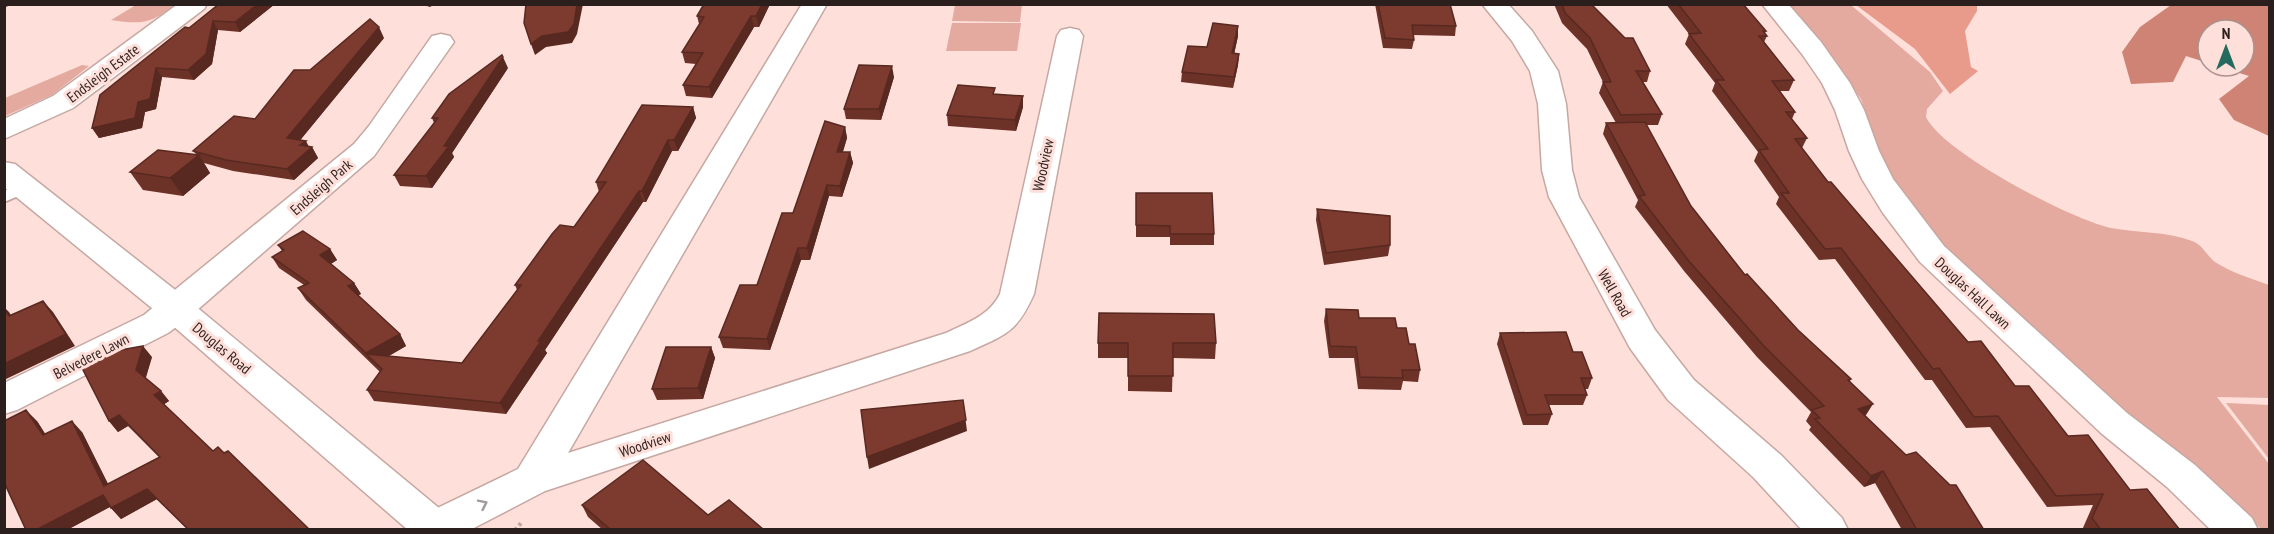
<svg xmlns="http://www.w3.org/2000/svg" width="2274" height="534" font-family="'PT Sans Narrow',sans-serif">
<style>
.green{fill:#e4aa9f}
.forest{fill:#e89a8b}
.water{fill:#ce8375}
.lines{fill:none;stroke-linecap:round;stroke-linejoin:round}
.service-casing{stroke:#c6a8a2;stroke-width:4}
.minor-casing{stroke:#c6a8a2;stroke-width:3}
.secondary-casing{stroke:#c6a8a2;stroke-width:3}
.path{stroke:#bea49f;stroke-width:4;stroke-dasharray:3 3;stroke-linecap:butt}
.service{fill:#fff;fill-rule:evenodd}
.minor{fill:#fff;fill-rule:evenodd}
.secondary{fill:#fff;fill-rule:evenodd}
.wall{fill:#6c3228}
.shaded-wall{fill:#582921}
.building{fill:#7d3a2f;stroke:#582921;stroke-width:1.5}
.oneway{stroke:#a09a99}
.labels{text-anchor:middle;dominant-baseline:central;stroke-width:6;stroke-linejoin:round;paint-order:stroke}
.street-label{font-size:15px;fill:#2b1f1d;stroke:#ffdfd9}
</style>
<rect width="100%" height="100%" fill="#ffdfd9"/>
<path class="green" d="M136,5V4L176,5C151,23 142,25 111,20Z
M955,5V4L1022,5L1020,22L952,21Z
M1787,5H1851L1930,72L1943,91L1927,109L1926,117C1943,153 2071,219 2111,228C2137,233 2166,231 2192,241C2202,244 2207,256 2215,262C2232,273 2250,278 2269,285V398L2217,397L2269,464V529H2261L2215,484L2125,415L1940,244L1893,178L1875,140L1861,99L1830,54Z
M952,23H1021L1017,51H946Z
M82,65L89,66L52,95L5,116V98Z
M2226,403L2269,405V459Z"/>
<path class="forest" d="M1856,5H1977V11L1965,31L1971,67L1978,71L1950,94L1915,49Z"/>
<path class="water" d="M2171,5H2269V136L2234,120L2219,99L2249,76L2217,66H2244V30H2208V63L2186,56L2173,82L2131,84L2122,52L2140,27Z"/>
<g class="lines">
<g class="service-casing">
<path id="service" d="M25,183L30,185L33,188L30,191L4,202V191Z"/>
</g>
<g class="minor-casing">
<path id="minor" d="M178,4H207L204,9L73,108L4,139V119L53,96Z
M802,4H827L568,453L946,333C967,323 989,316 1000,294L1057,36L1061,30L1070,28L1079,30L1083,36L1034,294C1017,332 1007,334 970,351L545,491L470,530H416L421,516L518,469Z
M1762,4H1788L1821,42L1850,83L1864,110L1879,151L1893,179L1944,246L2127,413L2195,465L2252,518L2258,530H2211L2167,487L2101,433L1920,262L1883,213L1862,179L1849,151L1835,110L1822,83L1802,54Z
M441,34L450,36L454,42L374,156L188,318L168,333L17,410L4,414V383L144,315L354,144L369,126L432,36Z"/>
</g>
<g class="secondary-casing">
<path id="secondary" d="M1482,4H1508L1532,31L1558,71L1566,104L1572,170L1579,197L1655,330L1694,380L1781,455L1842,518L1848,530H1802L1753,477L1668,400L1630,348L1549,197L1542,170L1538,104L1530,71L1512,41Z
M4,162L15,164L188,300L451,518L457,530H408L164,318L4,187Z"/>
</g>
<path class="path" d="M515,530L522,522"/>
<use href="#service" class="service"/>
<use href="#minor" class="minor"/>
<use href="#secondary" class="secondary"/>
</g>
<path class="wall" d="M219,4H275L240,32L218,30L212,64L194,80L162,77L156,109L145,112L142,128L99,138L92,128L189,28Z
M420,4H435L430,7Z
M770,4L759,27H754L712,98L686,96L683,85L696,64L685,63L682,52L699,24L697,16Z
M1375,4H1450L1456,26L1455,36L1413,35L1414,40L1412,49L1383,48Z
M1554,4H1591L1650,71L1647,82H1643L1662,114L1658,125H1646L1691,206L1745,275L1798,330L1851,379L1850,381L1866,415L1865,416L1984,530H1902L1875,483L1864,487L1809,430L1811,427L1806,421L1811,412L1757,357L1684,271L1635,207L1638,200L1603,134L1606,123H1616L1599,93L1603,82L1587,49L1562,23Z
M1666,4H1743L1766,31L1765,33L1767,36L1764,42L1794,80L1789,91H1780L1795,112L1792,119L1807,138L1802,148L1828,182L1968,342L2068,436L2130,490L2180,530H2082L2093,505L2047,507L1990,427L1966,428L1932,380H1925L1835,259L1819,260L1776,204L1779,197L1754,161L1758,152L1712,91L1715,83L1685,44L1689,34Z
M1238,36L1234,54H1239L1238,65L1233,88L1181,82L1182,72L1207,47Z
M384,38L300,140L309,147H312L318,158L294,180L233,171L204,163L210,173L183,196L143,190L130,172L196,154L193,151L255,119L310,70Z
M508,68L452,153L454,157L432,188L400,186L394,175L434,123L432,118Z
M894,77L881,120L846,119L844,109Z
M996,94L1023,107L1016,131L948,126L947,115Z
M693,107L696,118L678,151H672L646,202H643L545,350L547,353L506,414L374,401L367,390L380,372L306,300L298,288L304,285L279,268L272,257L282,251L278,245L330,249L337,260L331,264L354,283L361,294L358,295L400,334L406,346L389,356L462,363L517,290L515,285L574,227L599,192L596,182Z
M845,127L847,138L843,152H850L853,163L842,197L829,196L810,260H801L770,350L723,348L719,337L757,285L793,213Z
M1136,193L1214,234V245H1170V237H1136Z
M1317,209L1390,245L1388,256L1324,265L1316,220Z
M1326,309L1397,328L1409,344L1420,370L1418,382L1403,381L1401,390L1358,389L1354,358H1329L1324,321Z
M1500,333L1573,352L1592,378L1588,389H1585L1587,395L1583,405H1549L1552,414L1548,425H1523L1497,344Z
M1098,343H1216L1215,359L1173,358L1172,392L1128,391V358H1098Z
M711,347L715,358L703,399L657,400L652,389Z
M152,357L145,378L161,391L169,401L164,404L213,451L310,530H188L157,499L121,519L110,507L67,530L37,421L45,434L82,432L108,484L159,457L128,426L118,432L109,421Z
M582,505L764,530H603L588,517Z"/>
<path class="shaded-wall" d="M4,4H12L4,8Z
M258,4H275L240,32L235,22Z
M577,4H583L577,34L572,43L546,47L535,55L531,44Z
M762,4H770L759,27L756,16Z
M751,16L754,27L712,98L709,87Z
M213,21L218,30L212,64L194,80L188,70Z
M1238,26V36L1232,64V53Z
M379,27L384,38L293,149L287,138Z
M1239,54L1238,65L1233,88L1234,77Z
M503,57L508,68L452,153L454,157L432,188L426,176L444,146Z
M892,66L894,77L881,120L879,109Z
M156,68L162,77L156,109L145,112L142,128L99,138L92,128L138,102Z
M1023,96V107L1016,131L1015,120Z
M693,107L696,118L678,151L674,140Z
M845,127L847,138L839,163L837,152Z
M668,140L672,151L646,202L642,191Z
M306,141L310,149L312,147L318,158L294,180L287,169L300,145Z
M850,152L853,163L842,197L840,186Z
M199,155L210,173L183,196L170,178Z
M827,185L829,196L810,260L807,248Z
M639,191L643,202L545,350L547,353L506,414L500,403L538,341Z
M798,248L801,260L770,350L767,339Z
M330,249L337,260L327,266L320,255Z
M354,283L361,294L355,297L348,286Z
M43,301L53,312L75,346L4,380V364Z
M4,307L9,312L19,328L9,316L4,309Z
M400,334L406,346L376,363L366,354L373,365L366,353Z
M143,346L152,357L145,381L136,370Z
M711,347L715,358L703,399L698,388Z
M161,391L169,401L163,405L154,395Z
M963,400L967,431L869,469L867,457Z
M1873,404L1866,415L1851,420L1858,409Z
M26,410L37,421L53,446L43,435Z
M119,415L128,426L118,432L109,421Z
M72,421L82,432L114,496L104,486Z
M1883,471L1875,483L1864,487L1871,476Z
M147,489L157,499L121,519L111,508Z
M103,495L113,505L67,530H36Z"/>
<path class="building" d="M219,4H258L235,22L213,21L206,54L188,70L156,68L150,99L138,102L135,118L92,128L100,95L185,27L189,28Z
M526,4H577L574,24L568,32L542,36L531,44L524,23Z
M704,4H762L756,16H751L709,87L683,85L703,53L682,52L704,17L697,16Z
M1378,4H1450L1456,26L1412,25L1414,40L1385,38Z
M1562,4H1591L1625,38H1633L1650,71H1636L1662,114L1621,115L1603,82H1611L1590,38L1565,13Z
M1678,4H1743L1766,31H1763L1767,36H1759L1794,80L1772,81L1795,112H1786L1807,138L1795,139L1828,182H1831L1968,342L1981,341L2015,386H2029L2068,436L2088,435L2130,490L2147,489L2180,530H2101L2092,518L2103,494L2056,496L1998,416L1974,417L1939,368L1933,369L1841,248L1825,249L1781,193H1789L1759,150L1768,149L1716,80H1724L1689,34L1701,33Z
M370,19L379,27L287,138L306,141L300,145L312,147L287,169L226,160L193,151L234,116L255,119L294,70H310Z
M1213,23L1238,26L1232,53L1239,54L1234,77L1182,72L1188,46L1207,47Z
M502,55L503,57L444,146H449L426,176L394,175L438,118H432L449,94Z
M859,65L892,66L879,109H844Z
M958,85L995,88L993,94L1023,96L1015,120L947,115Z
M642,105L693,107L674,140H668L642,191H639L538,341H541L500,403L367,390L382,369L366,354L462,363L521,285H515L552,234L560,225L574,227L606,182H596Z
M825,121L845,127L837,152H850L840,186L827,185L807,248H798L767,339L719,337L740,285H757L782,213H793Z
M1645,122L1691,206L1745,275L1747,274L1798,330L1851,379L1848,380L1873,404L1858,409L1906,455L1916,452L1950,485H1956L1984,530H1917L1883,471L1871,476L1815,419L1820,418L1812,410L1824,406L1763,345L1688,260L1639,196L1645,195L1606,123Z
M158,150L199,155L170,178L130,172Z
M1136,193H1212L1214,234H1170V226L1136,225Z
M1317,209L1390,216V245L1326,253Z
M303,231L330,249L320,255L354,283L348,286L400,334L366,353L298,288L309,283L272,257L284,250L278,245Z
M43,301L66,334L4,364V309L9,316Z
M1326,309L1358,310L1359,318H1395L1397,328H1406L1409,344H1415L1420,370H1402L1403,378L1360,377L1356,347L1330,346Z
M1099,313L1214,314L1216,343H1173V376H1128V343H1098Z
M1566,332L1573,352H1582L1592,378H1581L1587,395H1545L1552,414L1527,415L1500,333Z
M143,346L136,370L161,391L154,395L213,451L218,447L224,453L228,451L310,530H189L147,489L111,508L103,495L36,530H26L4,482V421L26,410L43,435L72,421L104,486L160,457L119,415L109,421L82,368L109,352Z
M666,347H711L698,388L652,389Z
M963,400L966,420L867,457L861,410Z
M643,460L708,515L729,500L764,530H611L582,505Z"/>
<defs><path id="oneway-chevron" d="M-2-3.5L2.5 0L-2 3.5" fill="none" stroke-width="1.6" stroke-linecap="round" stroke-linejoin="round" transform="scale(1.5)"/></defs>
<use class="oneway" href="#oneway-chevron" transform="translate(483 504) rotate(-26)"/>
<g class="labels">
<g class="street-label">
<text transform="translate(103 73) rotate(-37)">Endsleigh Estate</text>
<text transform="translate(1043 165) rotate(-78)">Woodview</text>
<text transform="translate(321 187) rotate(-41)">Endsleigh Park</text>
<text transform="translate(1615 293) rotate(60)">Well Road</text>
<text transform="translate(1973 293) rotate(43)">Douglas Hall Lawn</text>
<text transform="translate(222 348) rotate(40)">Douglas Road</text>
<text transform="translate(91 356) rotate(-27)">Belvedere Lawn</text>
<text transform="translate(645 444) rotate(-18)">Woodview</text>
</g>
</g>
<rect width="2274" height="534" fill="none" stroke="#2b1f1d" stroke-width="12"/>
<g transform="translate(2226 48)"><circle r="28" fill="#ffdfd9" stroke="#aa928e" stroke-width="1.5"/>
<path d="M0-4.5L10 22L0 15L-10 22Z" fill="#246a5f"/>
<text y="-9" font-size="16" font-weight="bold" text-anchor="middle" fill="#2b1f1d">N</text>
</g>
</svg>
